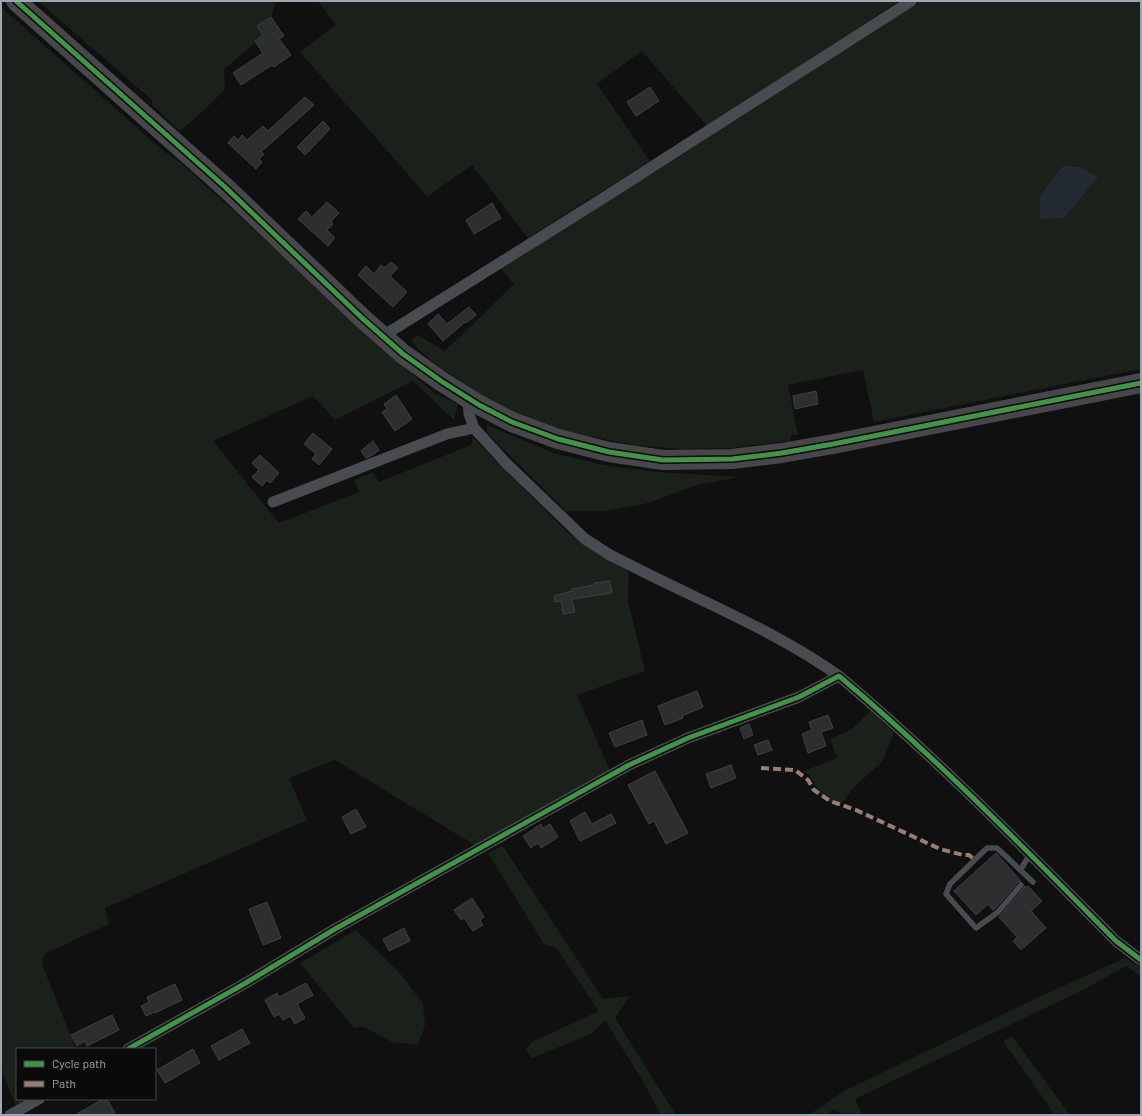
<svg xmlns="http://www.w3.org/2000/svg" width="1142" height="1116" font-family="Barlow,sans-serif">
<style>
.green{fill:#1a201a}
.water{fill:#232a31}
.building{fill:#2d2e30;stroke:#3e4044}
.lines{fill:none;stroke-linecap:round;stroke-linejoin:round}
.lane{stroke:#4a4b50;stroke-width:5.5}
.street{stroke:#4a4b50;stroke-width:11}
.highway{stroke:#47474b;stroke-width:20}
.quiet{stroke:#9b7d72;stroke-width:4;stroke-dasharray:8 4;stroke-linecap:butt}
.cycleway-casing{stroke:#0a0a0b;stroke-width:8}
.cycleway{stroke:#419447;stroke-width:5}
</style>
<rect width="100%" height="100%" fill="#101010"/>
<path class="green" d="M38,1H276L271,17L257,26L263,35L255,41L253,45L224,69L225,89L204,110L180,131L152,105V100Z
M318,1H899L708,127L642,51L597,84L650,161L528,238L472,165L427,197L414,181L300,52L336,25Z
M919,1H1141V369L874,422L863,370L788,385L798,435H791L790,441L731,448L682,449L633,445L564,431L522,416L487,399L434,363L415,346L412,340L417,335L445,351L514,284L500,267L669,163Z
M1,7L161,149L181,163L402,365L435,394L458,404L454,420L413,381L335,420L313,396L213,441L279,523L359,492L354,480L373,472L379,482L471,445L473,438L566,531L629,572L628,601L645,671L577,695L611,773L478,847L335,760L289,778L307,820L105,908L109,924L44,954L42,964L76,1049H17V1099H34L17,1109L1,1069Z
M487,425L554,453L603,465L657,472L740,477L697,485L648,503L606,511H566L487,433Z
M871,710L894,733L882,762L854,787L843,802L837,806L822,797L810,776L804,771L837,758L830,739L851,730Z
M503,846L603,999L630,996L615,1018L676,1115H661L645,1085L605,1020L591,1034L532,1058L526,1050L532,1042L599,1011L556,948L544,944L488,853Z
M356,930L400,973L423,1004L425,1026L418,1045L392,1042L364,1027L354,1028L300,963Z
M1125,958L1141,968V977L1126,966L1083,990L855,1099L862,1115H843L834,1109L826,1115H809L844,1091L1043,995Z
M1012,1036L1070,1115H1055L1003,1041Z"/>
<path class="water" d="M1063,166L1080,167L1098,177L1064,218L1040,219V196Z"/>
<path class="building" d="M271,17L284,36L279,39L291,55L274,67L272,65L241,85L233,73L263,53L255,41L263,35L257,26Z
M650,87L659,101L636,116L627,102Z
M305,97L314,105L261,152L264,154L259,159L262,162L256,169L228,143L234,136L238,140L242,135L247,140L263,126L268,131Z
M323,121L330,129L305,155L297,147Z
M327,202L339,213L331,221L333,224L327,230L335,238L328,246L298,219L306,211L312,217Z
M492,203L501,218L474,234L466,220Z
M391,262L398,268L390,276L407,292L393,307L358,275L366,266L374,274L381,265L384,268Z
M469,307L476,315L466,323L465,322L443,341L428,324L438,314L447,324Z
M816,391L818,404L795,409L793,396Z
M396,395L412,419L395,431L382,412L387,409L384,404Z
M313,433L332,449L319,465L312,459L316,454L304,444Z
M373,441L379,450L371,456L366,458L361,451Z
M260,455L279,473L270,483L267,480L262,486L252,477L259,470L252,463Z
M610,581L612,593L572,599L575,612L563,614L561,601L555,602L554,596L572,591V589L594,585V583Z
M697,691L703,707L682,716L683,718L665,725L658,706Z
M828,715L833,728L821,732L826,746L808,753L802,734L812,730L809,722Z
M642,720L647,735L615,747L609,733Z
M749,724L753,735L744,739L740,728Z
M768,740L772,750L758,755L754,745Z
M731,765L736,778L711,788L706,774Z
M655,771L688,833L666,844L654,821L649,824L628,785Z
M356,809L366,827L351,834L342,817Z
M585,812L592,824L611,814L616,823L580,841L570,821Z
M541,824L543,828L550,824L558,837L541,848L538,843L531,848L523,836Z
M996,853L1021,881L1018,882L995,909L993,910L988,904L976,915L954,891Z
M1025,886L1027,888L1028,886L1042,901L1031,911L1046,928L1021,950L1013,941L1017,937L999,917Z
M472,898L484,917L480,920L483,925L473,931L464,918L461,920L454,910Z
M267,902L281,938L263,945L249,909Z
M404,928L410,941L389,951L383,939Z
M306,983L313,995L297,1004L305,1018L295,1024L290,1016L283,1020L279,1014L274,1017L265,1000L277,993L279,997Z
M175,984L182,1000L155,1013L154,1012L146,1016L141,1006L149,1002L147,997Z
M112,1015L119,1030L87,1046L85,1041L77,1046L71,1035Z
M242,1029L250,1043L219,1060L211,1046Z
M193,1049L200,1063L165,1083L157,1070Z
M103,1099H107L116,1115H75Z"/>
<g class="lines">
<path class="lane" d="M1021,869L1030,854
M1021,885L998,912L976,928L946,894L950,884L987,848H997L1033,882"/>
<path class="street" d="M383,336L594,204L911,1
M468,398L469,414L474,428L507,464L585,539L610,555L630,565C700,601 774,630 839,676
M273,502L447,434L474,428
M128,1049L244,984L335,929L629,765L688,738L799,697L839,676C937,758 1026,850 1116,941L1141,960
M10,1115L39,1099"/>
<path class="highway" d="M16,1L225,187L362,318L403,354L441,381L479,405L512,422L558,439L609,452L663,460L732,459L782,453L833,444L1141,383"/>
<path class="quiet" d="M761,768L795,770L808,780L814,790L830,801L856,810L940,849L963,855H969L975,860"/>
<g class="cycleway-casing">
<path id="cycleway" d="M16,1L225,187L362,318L403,354L441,381L479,405L512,422L558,439L609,452L663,460L732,459L782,453L833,444L1141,383
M128,1049L244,984L335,929L629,765L688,738L799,697L839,676C937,758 1026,850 1116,941L1141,960"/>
</g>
<use href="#cycleway" class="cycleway"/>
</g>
<rect width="1142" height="1116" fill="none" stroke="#9fa5b3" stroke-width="4"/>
<rect x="16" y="1048" width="140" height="52" fill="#0a0a0b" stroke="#46484e"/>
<rect x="24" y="1061" width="20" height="6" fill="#419447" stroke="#46484e"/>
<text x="52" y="1068" font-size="12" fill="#9fa5b3">Cycle path</text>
<rect x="24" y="1081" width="20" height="6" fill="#9b7d72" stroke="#46484e"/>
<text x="52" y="1088" font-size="12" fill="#9fa5b3">Path</text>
</svg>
